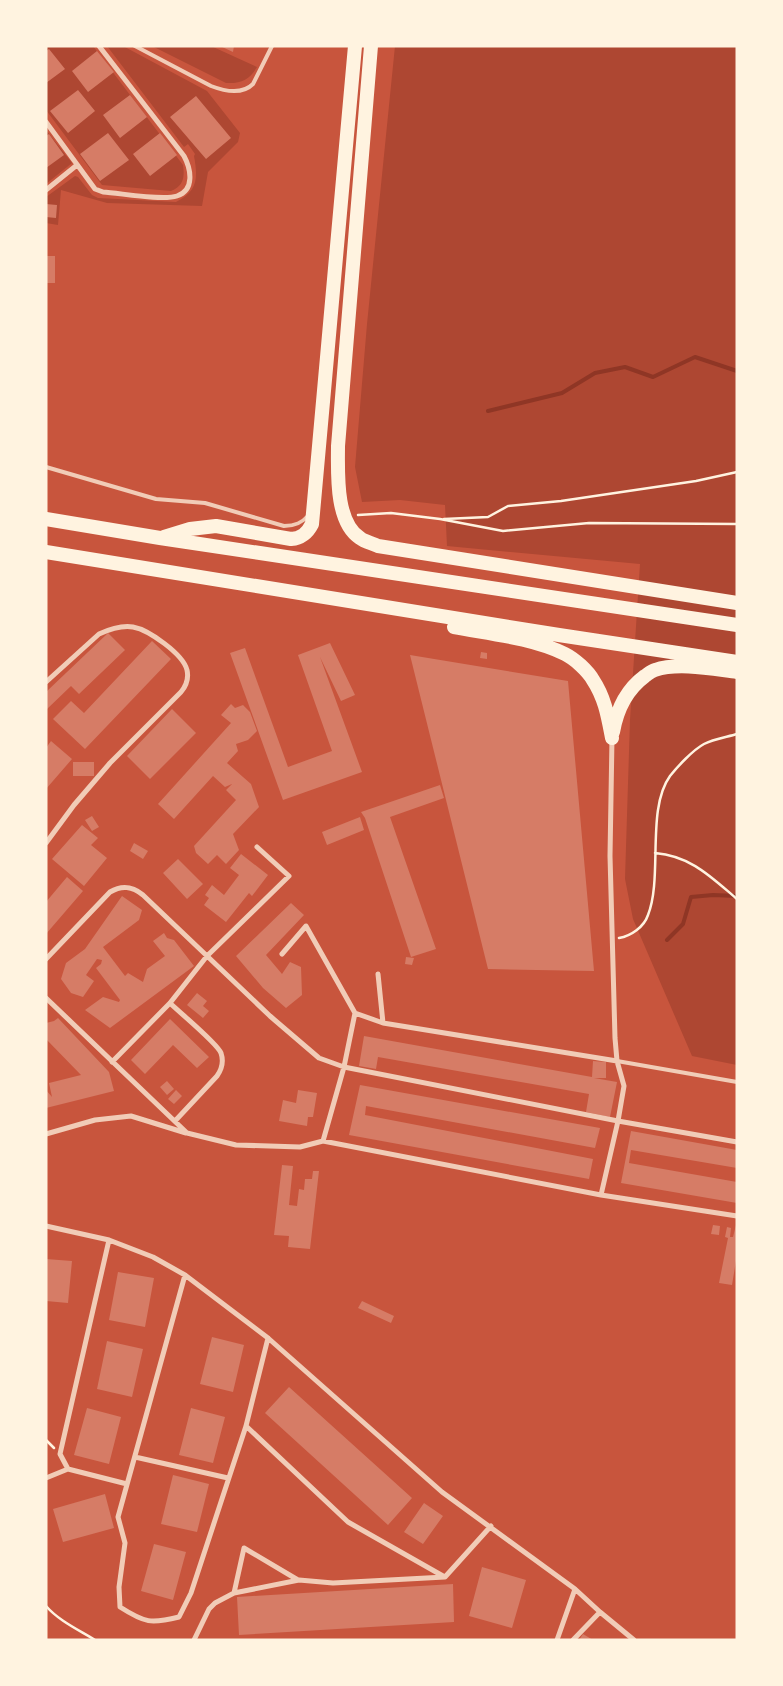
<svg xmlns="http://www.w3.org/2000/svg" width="783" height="1686" font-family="Inter,sans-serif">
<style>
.green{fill:#ae4732}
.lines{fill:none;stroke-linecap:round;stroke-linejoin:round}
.stream{stroke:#8f3625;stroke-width:4}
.building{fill:#d67c66}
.path{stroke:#fff3e0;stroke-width:2.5}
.service{stroke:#f1ccb7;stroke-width:4}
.minor{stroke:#f1ccb7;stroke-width:5}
.motorway{stroke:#fff3e0;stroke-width:14}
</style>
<rect width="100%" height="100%" fill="#c8553d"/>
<path class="green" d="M54,46H93L183,165C185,178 183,186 171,191L102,185L46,110V47Z
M107,46H123L207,91L240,133L238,142L208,172L202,206L107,203L61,190L58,225L46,223V197L75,176L78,177L92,195L98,198L176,202C198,191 198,178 194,156L195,154L188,144L184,147Z
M152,46H211L257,67C250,79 241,84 226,83Z
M395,46H737V1065L692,1056L633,919L625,879L630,720L640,564L447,546L445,505L400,500L362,502L355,467L367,324Z
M46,130L72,163L46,184Z"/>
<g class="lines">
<path class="stream" d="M488,411L562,393L595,373L625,367L653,377L695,357L737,371
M667,940L683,924L691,897L713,895L737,896"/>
</g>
<path class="building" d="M220,46H234L233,52Z
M49,49L65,69L46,83V51Z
M97,51L114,72L88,92L72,71Z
M78,90L95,111L68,133L50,111Z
M130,95L147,117L120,138L103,115Z
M196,96L231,138L206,159L170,117Z
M108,133L129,160L100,181L80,154Z
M160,133L177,155L150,176L133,154Z
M49,134L64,155L46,168V136Z
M46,204L57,205L56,218L46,217Z
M46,256H55V283H46Z
M108,633L125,650L79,694L71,686L46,710V692Z
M152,641L171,659L85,749L53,719L71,701L84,713Z
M330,643L355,695L341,701L320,657L362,772L283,800L230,653L245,648L288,767L332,751L298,655Z
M481,652L487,653V659L480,658Z
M410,655L568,681L594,971L488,969Z
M231,704L235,708L243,705L250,712L257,731L248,740L236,744L238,751L227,763L251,784L259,807L233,834L239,850L226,864L217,855L208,864L196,853L194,846L236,800L226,790L232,784L225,787L213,776L174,819L158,804L231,723L221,715Z
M172,709L196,733L150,779L127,756Z
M51,741L72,759L46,789V748Z
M73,762H94V776H73Z
M440,785L444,798L390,817L436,949L411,957L365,818L361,812Z
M92,816L99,827L92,831L85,820Z
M360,817L364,830L327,845L322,832Z
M82,825L98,838L91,845L107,858L84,886L52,859Z
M134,843L148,851L143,859L130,851Z
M241,854L268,875L252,896L249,893L226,922L204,905L209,898L205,895L212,885L224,895L239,875L230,868Z
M178,859L203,884L187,899L163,873Z
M67,877L83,891L46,934V902Z
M122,896L142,910L139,920L103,947L125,976L128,973L143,982L147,969L165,956L153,941L164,933L167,938L174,940L194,966L110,1028L85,1010L103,997L119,1002L120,1000L96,968L101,964L102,960L97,959L86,975L94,981L83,997L71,993L61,979L66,963L85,949Z
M291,903L304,915L266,955L282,974L290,962L301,967L302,995L286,1008L263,988L236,956Z
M406,957L414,958L412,965L405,964Z
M197,993L207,1001L203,1006L209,1011L203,1018L187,1005Z
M58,1018L109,1072L114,1091L46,1108V1090L52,1097L49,1083L81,1075L46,1039V1023L54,1021Z
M170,1019L209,1057L197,1068L173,1045L145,1074L131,1060Z
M364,1036L592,1077L593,1061L606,1062V1078H594L617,1082L610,1117L586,1112L589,1094L378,1057L376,1069L359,1066Z
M167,1081L174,1089L167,1095L160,1087Z
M360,1085L600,1128L595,1148L366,1106L365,1115L593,1159L589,1179L349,1135Z
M176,1090L182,1096L174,1104L168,1099Z
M298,1090L317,1093L313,1117H308L307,1126L279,1121L283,1100L296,1103Z
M631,1131L737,1150V1168L631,1150L629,1163L737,1182V1203L621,1183Z
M282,1165L293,1166L289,1205L297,1206L299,1189L304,1190L305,1179H312L313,1171H319L310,1249L288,1247L289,1236L274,1235Z
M713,1225L720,1226L719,1235L711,1234Z
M736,1225L737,1255L732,1285L719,1283L728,1238L725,1237L727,1227L731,1228L730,1237H733Z
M46,1259L72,1261L68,1303L46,1301Z
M118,1272L154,1278L145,1327L109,1320Z
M362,1301L394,1316L391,1323L358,1308Z
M212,1337L244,1345L233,1392L200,1384Z
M107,1341L143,1349L132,1397L97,1389Z
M289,1387L412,1498L388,1525L265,1413Z
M87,1408L121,1417L109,1464L74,1455Z
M191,1408L225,1417L213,1463L179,1455Z
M173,1475L209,1484L197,1532L161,1524Z
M105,1494L114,1528L63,1542L53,1509Z
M424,1503L443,1516L423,1544L404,1532Z
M154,1544L186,1552L173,1600L141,1591Z
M482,1567L526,1580L512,1628L469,1616Z
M453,1584L454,1622L239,1635L237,1597Z
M583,1634L593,1640H579Z"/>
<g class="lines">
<path class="path" d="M358,515L391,513L440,519L503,531L589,523L737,524
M444,519L488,517L508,506L561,501L696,481L737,472
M655,853C691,856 711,877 737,899
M619,938C631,936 644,927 648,915C663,877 646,809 670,776C678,766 693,750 704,744C713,739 727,737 737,734
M46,1440L54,1448
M46,1606C59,1621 79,1630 95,1640"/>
<path class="service" d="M135,46L211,86C224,91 242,95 253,84L272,46
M46,467L156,499L205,503L284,526C295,526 302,523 309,515
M617,1061L737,1082"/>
<path class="minor" d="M46,122L95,189L103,192C120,193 162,201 177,196C195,190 191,169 184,156L99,46
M46,190L77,165
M46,682L99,634C110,629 121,625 133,627C149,630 183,654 187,670C189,679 186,686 181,692L110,763L74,805L46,843
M46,959L110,892C122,885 132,886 143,895L270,1016L319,1058L344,1067L618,1121L737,1142
M378,974L383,1023
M46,998L187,1133L236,1145L300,1147L323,1141L344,1067L355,1013L306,926L282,954
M170,1003C180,1013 217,1043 221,1053C224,1062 222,1069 217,1076L175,1121
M355,1013L383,1023L617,1061
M112,1062L170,1003L207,956L289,876L257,847
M46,1134L95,1120L131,1116L186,1133
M323,1141L601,1195L737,1216
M601,1195L618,1121L624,1086L617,1061L615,1038L610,856L612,738
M46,1226L109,1240L153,1257L185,1275L268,1338L442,1492L575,1589L557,1640
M109,1240L60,1454L68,1469L127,1484
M185,1275L118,1517L125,1543L119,1587L120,1607C145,1623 151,1624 179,1617L191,1593L246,1426L268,1338
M246,1426L348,1522L443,1576
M135,1457L228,1478
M46,1478L68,1469
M575,1589L600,1612
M234,1593L244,1548L298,1580
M194,1640L209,1609L215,1603L234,1593L299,1580L333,1583L445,1577L491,1526
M573,1640L600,1612L634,1640"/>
<path class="motorway" d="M371,46L338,446C338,472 335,522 360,538C365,542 372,543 378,546L737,603
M46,519L160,538L737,625
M164,537L190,529L216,526L291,539C301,538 307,534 312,524L355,46
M46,552L559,635L737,662
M454,627C491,634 532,638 565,654C575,659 588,671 593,680C605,698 608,717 612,738
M613,732C617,709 626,690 645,676C648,674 651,671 655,670C678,662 713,669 737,672"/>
</g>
<rect width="783" height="1686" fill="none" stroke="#fff3e0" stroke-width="95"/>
</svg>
